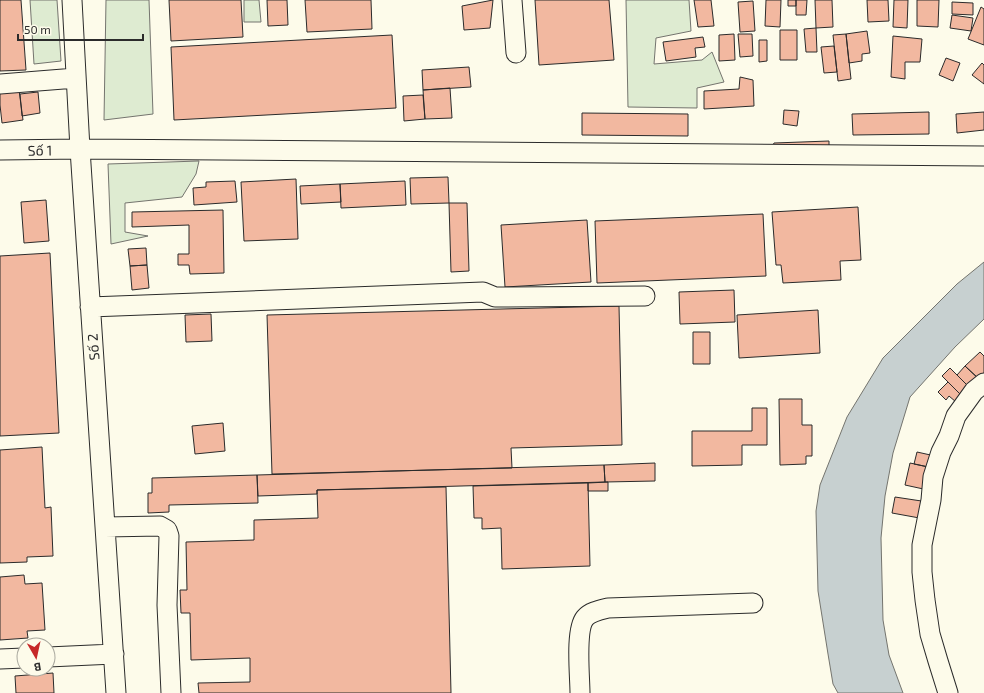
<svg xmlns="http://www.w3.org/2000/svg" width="984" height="693" font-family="'Exo 2',sans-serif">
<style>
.green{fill:#deebd1;stroke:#74746e}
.water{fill:#c7d0d0;stroke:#74746e}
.building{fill:#f2b8a0;stroke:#2b2b2b}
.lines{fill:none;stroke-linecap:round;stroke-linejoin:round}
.minor-casing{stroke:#2b2b2b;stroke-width:21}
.minor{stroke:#fdfbea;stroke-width:19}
.labels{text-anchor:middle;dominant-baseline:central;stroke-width:3;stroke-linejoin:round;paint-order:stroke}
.street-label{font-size:14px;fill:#2b2b2b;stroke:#fdfbea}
</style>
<rect width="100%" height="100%" fill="#fdfbea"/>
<path class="green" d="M30,0H57L61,61L34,64Z
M106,0H149L153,114L104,120Z
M244,0H259L261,22H244Z
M626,0H689L691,31L656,38L654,64L702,60L712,52L724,82L697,88V108L628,107Z
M199,161L196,174L182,197L125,203V232L148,236L111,244L108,164Z"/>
<path class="water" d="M984,262V319L955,347L910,397L893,453L885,496L881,538L883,620L889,655L903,693H838L833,684L828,654L818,591L816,511L820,485L847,417L883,358L957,284Z"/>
<path class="building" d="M0,0H21L26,70L0,71Z
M169,0H241L243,37L171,41Z
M267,0H287L288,25L268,26Z
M305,0H371L372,29L307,32Z
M493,0L490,28L464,30L462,6Z
M535,0H609L614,60L539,65Z
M694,0H711L714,26L698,27Z
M766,0H781L780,27L765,26Z
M788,0H796V6H788Z
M796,0H807L806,15H796Z
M815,0H832L833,27L816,28Z
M867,0H888L889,21L868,22Z
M894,0H908L907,28L893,27Z
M917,0H939L938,27L917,26Z
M753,1L755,31L740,32L738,2Z
M952,2L973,3V15L952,14Z
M981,7L984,9V45L968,39Z
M952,15L973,18L971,31L950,28Z
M816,28L817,52H806L804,29Z
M780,30H797V60H780Z
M867,31L870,53L862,54V61L849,63L846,34Z
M734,34L735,60L719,61V35Z
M738,34H752L753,56L740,57Z
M846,34L851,79L838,81L833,35Z
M392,35L396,108L174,120L171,47Z
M893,36L922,39L920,62H905V79L891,77Z
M703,37L705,47L695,48L696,57L666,61L663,42Z
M759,40H767V61L759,62Z
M834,46L837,72L824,73L821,47Z
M946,58L960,63L953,81L939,75Z
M982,63L984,65V84L972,75Z
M469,67L471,87L423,90L422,70Z
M740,77L753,80L754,106L704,109V91L739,89Z
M450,88L452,118L425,119L423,90Z
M19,90L23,120L2,123L0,105V92Z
M38,92L40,113L22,116L20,94Z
M423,95L425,119L404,121L403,96Z
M784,110L799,111L797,126L783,124Z
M929,112V134L853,135L852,114Z
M984,112V130L957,133L956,114Z
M582,113L688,114V136L582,135Z
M829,141V149L770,151L774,143Z
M448,177L449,203L411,204L410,178Z
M296,179L298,239L244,241L241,182Z
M235,181L237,202L194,205L193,188L206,187V182Z
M405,181L406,205L341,208L340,184Z
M340,184L341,202L301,204L300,186Z
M46,200L49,241L24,243L21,202Z
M449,203H467L469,271L451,272Z
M858,207L861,260L840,261L841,280L783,283L781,265H776L772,212Z
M223,210L224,273L190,274L189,265H178V254H189V225L132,227V212Z
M763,214L766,276L597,283L595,221Z
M587,220L591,282L505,287L501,225Z
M146,248L147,265L130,266L128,249Z
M50,253L59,433L0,436V256Z
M147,265L149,288L132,290L130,266Z
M734,290L735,322L680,324L679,292Z
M619,306L622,445L511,448L512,468L272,474L267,315Z
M818,310L820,353L739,358L737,315Z
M211,314L212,341L186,342L185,315Z
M693,332H710V364H693Z
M980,352L984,356V379L982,382L965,366Z
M965,366L979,379L970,388L957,375Z
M950,368L970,388L962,396L942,376Z
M948,382L962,396L956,402L949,396L946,400L938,392Z
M779,399H802V425H812V456H806V464L780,465Z
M752,408H767V445H742V465L692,466V431H752Z
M223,423L225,451L195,454L192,426Z
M42,447L45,508L51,507L53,556L27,557V562L0,563V450Z
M917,452L935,456L933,468L914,464Z
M655,463V481L605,482L604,465Z
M910,463L933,468L928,490L905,485Z
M604,465L605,482L317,490V494L258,496L257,475Z
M257,475L258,503L169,505V512L148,513V493H152V478Z
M608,482V491H588V483Z
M588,483L590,566L502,569L501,528L482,529V518H474L473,486Z
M446,487L451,693H199L198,683L250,682V658L191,660L190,613H181L180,590H187L186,542L254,540V520L318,518L317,490Z
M895,497L928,502L925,519L892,513Z
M24,575L25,584L42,583L45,630L27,631L28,638L0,640V577Z
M53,673L54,693H16L15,676Z"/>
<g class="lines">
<g class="minor-casing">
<path id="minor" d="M72,0L80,149L116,693
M512,0L516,53
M0,84L76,78
M0,150L80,149L984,156
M90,307L483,292L495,297L645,296
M105,527L160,526L167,530L169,536L167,605L171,693
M48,657L114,654
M0,659L24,658
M580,693C580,677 575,630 585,618C590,612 600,610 608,608L753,603
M948,693L938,661L930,634L925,600L922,572V545L931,500L933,477L941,452L949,436L956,416L974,391L984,383"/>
</g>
<use href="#minor" class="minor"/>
</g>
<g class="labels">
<g class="street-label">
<text transform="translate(40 150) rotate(-1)">Số 1</text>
<text transform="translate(93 347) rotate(-94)">Số 2</text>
</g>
</g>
<g transform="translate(36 657) rotate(171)"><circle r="19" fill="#fdfbea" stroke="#a9a89e"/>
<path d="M0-3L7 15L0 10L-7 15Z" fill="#c62828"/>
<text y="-6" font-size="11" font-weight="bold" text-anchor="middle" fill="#2b2b2b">B</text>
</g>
<path d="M18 34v6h125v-6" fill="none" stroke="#2b2b2b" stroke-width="2"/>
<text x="24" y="34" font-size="12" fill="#2b2b2b" stroke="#fdfbea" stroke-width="3" paint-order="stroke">50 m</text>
</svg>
